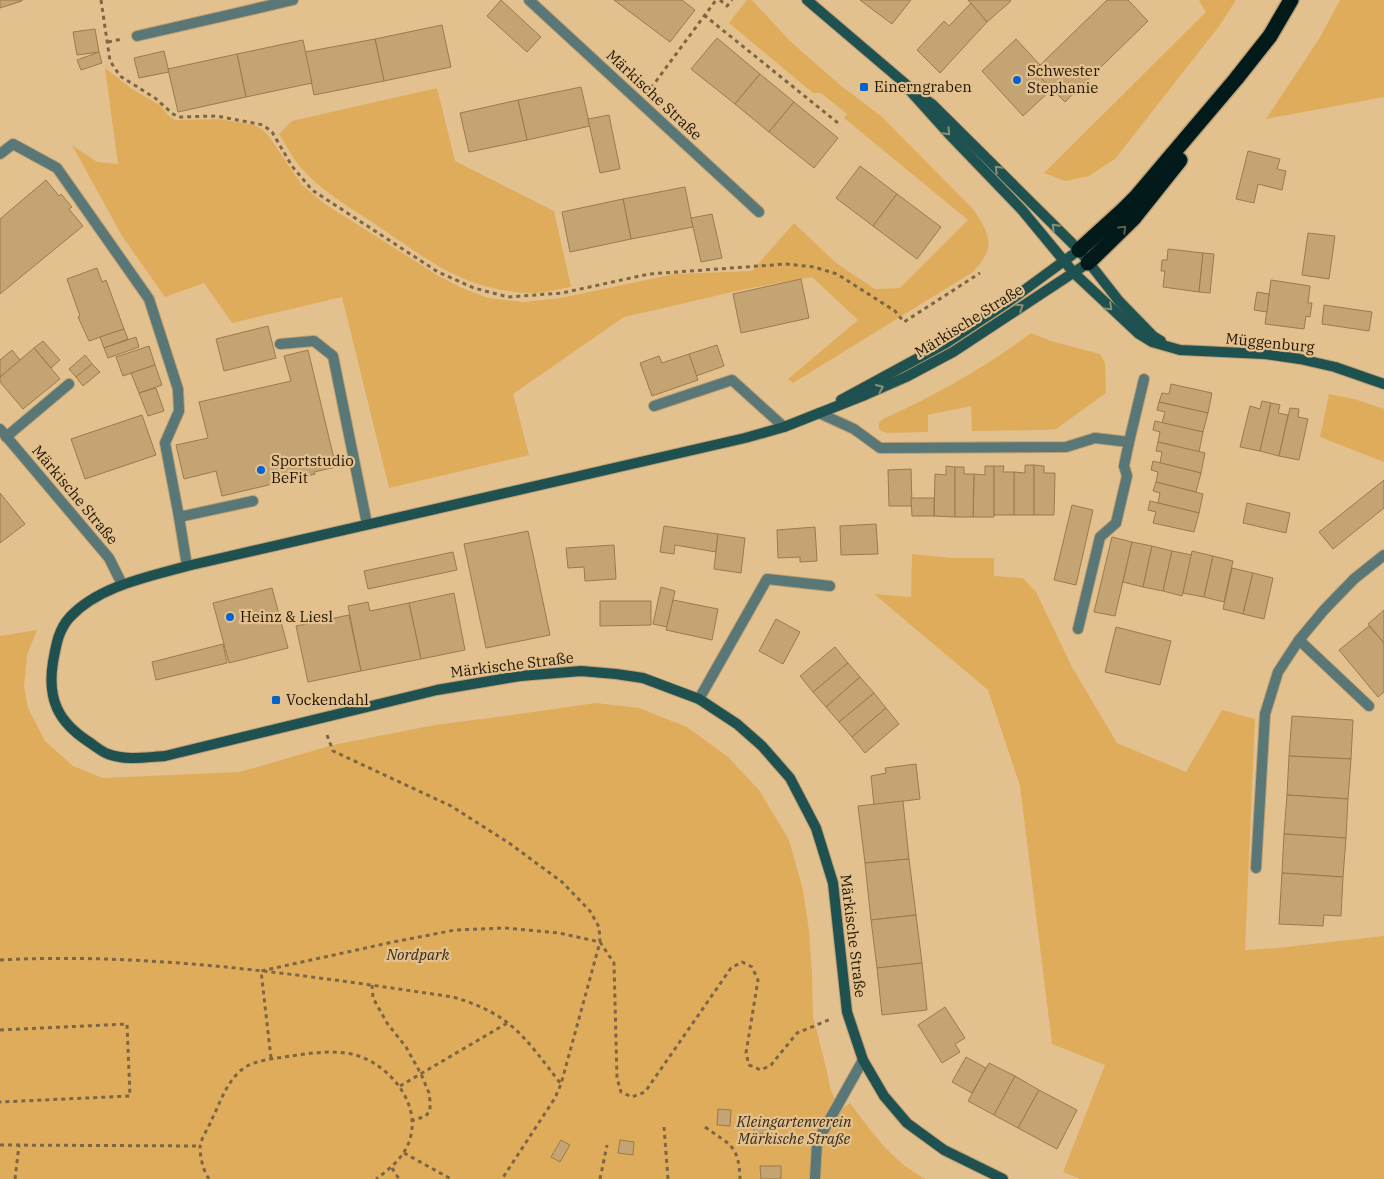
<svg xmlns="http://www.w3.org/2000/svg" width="1384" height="1179" font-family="'IBM Plex Serif',serif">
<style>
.green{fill:#dfac5b}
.building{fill:#c5a473;stroke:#9b7b4b}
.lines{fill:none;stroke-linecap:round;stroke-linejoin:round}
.service-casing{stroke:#bc9f73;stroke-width:12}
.minor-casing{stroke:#bc9f73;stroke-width:12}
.secondary-casing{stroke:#bc9f73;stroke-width:12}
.motorway-casing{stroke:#bc9f73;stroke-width:18}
.path{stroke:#7d6645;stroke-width:3;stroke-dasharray:4 4;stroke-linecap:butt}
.service{stroke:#597777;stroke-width:10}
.minor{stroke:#597777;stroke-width:10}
.secondary{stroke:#205151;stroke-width:10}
.motorway{stroke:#031a1b;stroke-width:15}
.oneway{stroke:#8b8f73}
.oneway2{stroke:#5d5d49}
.poi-dot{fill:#0163cb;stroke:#e3c18f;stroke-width:2}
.labels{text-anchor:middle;stroke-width:4.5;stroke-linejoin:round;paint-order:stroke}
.poi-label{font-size:15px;fill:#211502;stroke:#e3c18f;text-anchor:start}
.street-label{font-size:15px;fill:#211502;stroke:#e3c18f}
.park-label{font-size:15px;font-style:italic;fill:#362a17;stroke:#e3c18f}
</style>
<rect width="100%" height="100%" fill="#e3c18f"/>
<g class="green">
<path d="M747,0H752L790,41L840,85L881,116L973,209C982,222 995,240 985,256C982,262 977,267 973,272L793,383L788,379L858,320L812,277L746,289L624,317L513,394L529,455L389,488L342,297L232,323L204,283L165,297L122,236L72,145L97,162L118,164L105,68L132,89L161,106L168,115L175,120L220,119L254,125L262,129L268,135L302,185L325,204L437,275L462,288L488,298L523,302L561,298L674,274L752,271L794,223L836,263L875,289L900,288L968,220L844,118L847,114L821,93H813L729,23Z"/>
<path d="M1200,0H1236L1220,25L1115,159L1089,176L1065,181L1044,173L1206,12L1199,1Z"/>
<path d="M1340,0H1384V97L1266,119L1319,39Z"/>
<path d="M437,88L455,161L554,211L571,287C558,289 545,293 533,293C463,291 429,260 375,224C349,207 323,192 302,169C293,159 286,145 279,134L292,121Z"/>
<path d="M1031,333L1051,341L1100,354L1105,363L1106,393L1056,429L1043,430L972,431L971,406L928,415V432L887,433L879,430V423L883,419C936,395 984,368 1031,333Z"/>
<path d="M1329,394L1354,399L1384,409V462L1320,437Z"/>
<path d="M912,554L952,558H994V576L1023,578L1036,592L1072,667L1117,743L1186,772L1222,710L1255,719L1245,950L1277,948L1384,936V1179H1080L1063,1172L1105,1065L1052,1044L1020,786L988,690L874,594L911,597Z"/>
<path d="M37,630L27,655L24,687L28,708L45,741L73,766L103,778L240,772L333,745L435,725L519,714L596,703L639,708L687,727L728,757L759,790L789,840L803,890L809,931L812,973L813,1017L824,1059L830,1087L839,1111L850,1103C872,1132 893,1163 926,1179H0V636Z"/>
</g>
<g class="building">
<path d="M0,0H22V1L0,8Z"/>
<path d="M501,0L541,37L527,52L487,16Z"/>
<path d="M614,0H682L695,10L670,42Z"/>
<path d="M860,0H911L892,24Z"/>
<path d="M968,0H1010L1011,1L987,22Z"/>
<path d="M1107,0H1128L1148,21L1065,102L1034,71Z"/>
<path d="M971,3L987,22L940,73L917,50L944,21L949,26Z"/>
<path d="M442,25L451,67L384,81L375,39Z"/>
<path d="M95,29L99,52L77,55L73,32Z"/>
<path d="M717,38L760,74L735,104L691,69Z"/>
<path d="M375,39L384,81L314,95L305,52Z"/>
<path d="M1016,39L1040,65L1034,71L1052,89L1023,116L982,71Z"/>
<path d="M303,40L312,83L246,97L237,54Z"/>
<path d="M164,51L169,72L139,78L134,58Z"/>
<path d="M99,52L102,63L81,70L77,60Z"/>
<path d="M237,54L246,97L178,112L168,69Z"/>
<path d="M760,74L794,102L769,132L735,104Z"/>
<path d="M581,87L590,126L527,140L518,100Z"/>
<path d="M518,100L527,140L469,152L460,113Z"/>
<path d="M794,102L838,138L814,168L769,132Z"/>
<path d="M609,115L620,169L600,173L588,119Z"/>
<path d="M1248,151L1280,159L1277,169L1286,171L1282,190L1258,184L1254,203L1236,199Z"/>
<path d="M860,166L897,194L873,226L836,198Z"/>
<path d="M46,180L59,196L61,194L72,207L69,209L83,226L0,294V219Z"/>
<path d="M685,187L693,227L631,239L623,199Z"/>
<path d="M897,194L941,227L917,259L873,226Z"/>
<path d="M623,199L631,239L570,252L562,212Z"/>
<path d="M712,214L722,258L701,262L691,218Z"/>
<path d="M1308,233L1335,236L1329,279L1302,275Z"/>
<path d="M1168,249L1203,253L1199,292L1163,287L1165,271H1161L1162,260H1167Z"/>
<path d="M1203,253L1214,254L1210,293L1199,292Z"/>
<path d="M97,268L102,282L106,280L124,329L89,341L78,317L80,316L67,279Z"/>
<path d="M801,279L809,318L741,333L733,294Z"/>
<path d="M1271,280L1310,286L1308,303H1312L1310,317L1306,316L1304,329L1265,324Z"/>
<path d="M1257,292L1269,294L1267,312L1254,310Z"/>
<path d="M1324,305L1372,312L1369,331L1322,324Z"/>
<path d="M268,326L276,358L224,371L216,339Z"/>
<path d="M124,329L128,339L104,348L100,337Z"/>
<path d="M136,337L139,347L108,358L104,348Z"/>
<path d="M43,341L60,360L51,368L34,348Z"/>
<path d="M717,345L724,366L696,376L689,354Z"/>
<path d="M149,346L155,365L123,376L116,357Z"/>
<path d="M34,348L60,379L23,409L0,382V377Z"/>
<path d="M12,350L20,360L0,377V360Z"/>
<path d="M308,350L336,467L314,472L315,474L222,496L216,471L184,479L176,445L208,438L199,402L291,381L284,356Z"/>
<path d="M689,354L698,380L652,396L640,363L659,356L662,363Z"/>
<path d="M85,355L92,364L76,377L69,369Z"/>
<path d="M92,364L100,372L83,386L76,377Z"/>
<path d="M155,365L162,385L139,393L131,373Z"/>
<path d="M1171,384L1212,393L1208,413L1159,402L1162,393L1169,394Z"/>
<path d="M156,388L164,411L148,416L139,393Z"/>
<path d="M1262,401L1271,403L1260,451L1240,447L1250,406L1260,409Z"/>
<path d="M1159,402L1208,413L1203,432L1162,423L1165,412L1157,410Z"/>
<path d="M1271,403L1280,405L1278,413L1288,415L1279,456L1260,451Z"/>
<path d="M1290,408L1299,409L1298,417L1308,419L1299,460L1279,456Z"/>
<path d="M142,415L156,455L85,479L71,439Z"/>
<path d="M1155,421L1203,432L1199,452L1158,442L1160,432L1153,430Z"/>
<path d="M1158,442L1205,453L1201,473L1160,463L1162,452L1156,451Z"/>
<path d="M1153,461L1201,473L1196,492L1156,482L1158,472L1151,470Z"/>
<path d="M1025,465H1034V515H1014V472L1025,473Z"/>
<path d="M1034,465L1044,466V473H1055L1054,515H1034Z"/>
<path d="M946,466L955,467V517L934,516L935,474L946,475Z"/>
<path d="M985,466H994V517H973L974,474L985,475Z"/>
<path d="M994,466H1004L1003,472H1014V515H994Z"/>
<path d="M955,467H964V474H974L973,517H955Z"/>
<path d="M911,469L912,506H889L888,470Z"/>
<path d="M1384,480V508L1333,549L1319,532Z"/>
<path d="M1156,482L1203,494L1199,513L1158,503L1160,493L1153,491Z"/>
<path d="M0,493L25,524L0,543Z"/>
<path d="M911,498H934V516H912Z"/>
<path d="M1150,501L1199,513L1194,532L1153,523L1156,512L1148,510Z"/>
<path d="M1247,503L1290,513L1286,533L1243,523Z"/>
<path d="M1072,505L1093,510L1076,585L1054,580Z"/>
<path d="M876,524L878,554L841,555L840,526Z"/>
<path d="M664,526L718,534L716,552L675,545L674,554L660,552Z"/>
<path d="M815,527L817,561L800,562V557L778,558L777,530Z"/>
<path d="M528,531L550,635L486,648L464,544Z"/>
<path d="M718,534L745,538L741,573L714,569Z"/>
<path d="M1112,537L1132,542L1115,616L1094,612Z"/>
<path d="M1132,542L1152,546L1143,587L1123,582Z"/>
<path d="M614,545L616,579L585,581L584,567L568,568L566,548Z"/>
<path d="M1152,546L1172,551L1163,591L1143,587Z"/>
<path d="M1172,551L1192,555L1182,596L1163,591Z"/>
<path d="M1192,551L1213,556L1204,597L1183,593Z"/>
<path d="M453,552L457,570L368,589L364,571Z"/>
<path d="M1213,556L1233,561L1224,602L1204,597Z"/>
<path d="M1232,568L1253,573L1243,614L1223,609Z"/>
<path d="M1253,573L1273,578L1264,619L1243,614Z"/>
<path d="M661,587L675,591L667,627L653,624Z"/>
<path d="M272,588L288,648L229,663L213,603Z"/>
<path d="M454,593L465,650L421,659L409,603Z"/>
<path d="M673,600L718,609L712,640L666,630Z"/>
<path d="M600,601H651V625L600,626Z"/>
<path d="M368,602L370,611L409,603L421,659L361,671L348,606Z"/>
<path d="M1384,610V643L1368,624Z"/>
<path d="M349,615L361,671L308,682L296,626Z"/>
<path d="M776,619L800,632L783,664L759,651Z"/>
<path d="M1369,626L1384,643V692L1378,697L1339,650Z"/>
<path d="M1116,627L1171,641L1160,685L1105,672Z"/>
<path d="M223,644L227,663L156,680L152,662Z"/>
<path d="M835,647L848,663L813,692L800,676Z"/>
<path d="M848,663L860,677L826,707L813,692Z"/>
<path d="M860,677L874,693L839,722L826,707Z"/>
<path d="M874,693L886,708L852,737L839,722Z"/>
<path d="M886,708L899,724L865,753L852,737Z"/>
<path d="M1292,716L1353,720L1351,759L1289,756Z"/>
<path d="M1289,756L1351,759L1348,799L1287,795Z"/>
<path d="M916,764L920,799L874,805L871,776L886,773L885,768Z"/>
<path d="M1287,795L1348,799L1346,838L1284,834Z"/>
<path d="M903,801L909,859L865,863L858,806Z"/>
<path d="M1284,834L1346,838L1343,877L1282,873Z"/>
<path d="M909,859L916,915L871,920L865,863Z"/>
<path d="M1282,873L1343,877L1341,916L1324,915L1323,926L1279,924Z"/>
<path d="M916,915L922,963L877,968L871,920Z"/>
<path d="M922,963L927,1010L882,1015L877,968Z"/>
<path d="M945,1007L965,1038L955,1044L960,1052L942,1063L918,1025Z"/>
<path d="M966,1057L986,1068L972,1093L952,1082Z"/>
<path d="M989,1063L1015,1076L994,1115L968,1101Z"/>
<path d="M1015,1076L1039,1090L1018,1128L994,1115Z"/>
<path d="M1039,1090L1077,1110L1057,1149L1018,1128Z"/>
<path d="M718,1109L731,1110L730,1126L717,1125Z"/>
<path d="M754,1119H771V1134L754,1133Z"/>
<path d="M561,1140L570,1145L560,1162L551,1157Z"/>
<path d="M620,1140L634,1142L633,1155L618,1153Z"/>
<path d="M760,1166H781V1179H761Z"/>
</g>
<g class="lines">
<g class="service-casing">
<g id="service">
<path d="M0,154L13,144L57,168L149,299L178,389L179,411L165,443L179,517L187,566"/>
<path d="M280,344L314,341L333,356L367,524"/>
<path d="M654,406L732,380L784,427"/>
<path d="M6,437L69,384"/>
<path d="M1095,438L1129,442"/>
<path d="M179,517L253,501"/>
<path d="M1078,629L1100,537L1116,523L1127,476L1124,466L1129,442L1144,379"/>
<path d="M699,699L767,579L830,586"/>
<path d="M1256,868L1265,714"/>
<path d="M815,1179L817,1142L863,1060"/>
</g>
</g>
<g class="minor-casing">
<g id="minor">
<path d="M529,0L759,212"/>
<path d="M137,36L293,0"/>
<path d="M819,413L854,429L880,448L1066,447L1095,438"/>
<path d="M0,429L109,558L122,584"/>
<path d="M1299,640L1369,706"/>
<path d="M1265,714L1278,672L1299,640L1324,610L1354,579L1384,555"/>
</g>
</g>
<g class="secondary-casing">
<g id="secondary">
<path d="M807,0L908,86"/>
<path d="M903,83L948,133L1022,210L1074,273L1139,334L1152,342L1180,350L1265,354L1300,359L1335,367L1384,384"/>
<path d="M919,95L932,104L1079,250L1119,301L1153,336L1161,341"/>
<path d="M841,400L946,343L1008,302L1079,250"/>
<path d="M1003,1179L944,1150L907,1123L884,1096L863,1060L847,1012L833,883L816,828L790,778L762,746L737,724L699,699L643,678L616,674L581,671L520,676L437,690L165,756C147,757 126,761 108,754C102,752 95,746 89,742C58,722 47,699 53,662C56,646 58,630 70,617C99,586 148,577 187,566L745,438L784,427L865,395L906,377L953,352L1088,263"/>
</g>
</g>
<g class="motorway-casing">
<g id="motorway">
<path d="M1079,250L1123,210L1136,197L1236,79L1270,36L1291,0"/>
<path d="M1088,263L1133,219L1180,160"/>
</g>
</g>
<g class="path">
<path d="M101,0L110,61L120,76L155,98L173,114L179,117L217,116L263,125L272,132L292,166L312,190L438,272L474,288L508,297L562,293L649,274L786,264L814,267L837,274L895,311L904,322L980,273"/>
<path d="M720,0L727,6L732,0"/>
<path d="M704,15L838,123"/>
<path d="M108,42L122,39"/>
<path d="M651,88L716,0"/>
<path d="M327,735L333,751L451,806L509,843L562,882L590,911L599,927L600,942L561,1084L555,1098L502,1179"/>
<path d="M0,960C152,952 304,975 453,997C512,1014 525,1038 561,1084"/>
<path d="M372,985L373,998L387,1023L406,1047L421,1074L429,1093L430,1101V1110L426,1116L411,1121"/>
<path d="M0,1030L127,1024L130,1096L0,1102"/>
<path d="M271,1058L261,971L393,942L455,930L505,928L559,933L600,942L614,963L617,1078L621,1092L632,1097L645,1092L731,968L742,962L752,967L758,980L746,1053L749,1065L761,1070L771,1065L797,1033L831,1019"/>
<path d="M400,1086L509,1022"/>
<path d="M664,1127L668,1179"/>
<path d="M705,1127C730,1145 739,1145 740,1179"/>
<path d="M0,1145L200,1146"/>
<path d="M404,1153L451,1179"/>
<path d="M392,1168L399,1179"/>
<path d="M15,1179L19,1145"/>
<path d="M209,1179C203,1171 200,1156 200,1147C201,1138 209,1127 212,1119C221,1101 227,1080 244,1068C255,1060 278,1058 291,1056C311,1053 332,1050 352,1054C386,1062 419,1099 411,1135C407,1155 391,1168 376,1179"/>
<path d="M600,1179L607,1145"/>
</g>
<use href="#service" class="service"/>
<use href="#minor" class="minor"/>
<use href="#secondary" class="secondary"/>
<use href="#motorway" class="motorway"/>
</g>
<defs><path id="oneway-chevron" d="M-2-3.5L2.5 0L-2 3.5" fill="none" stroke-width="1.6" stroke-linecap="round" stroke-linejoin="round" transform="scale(1.25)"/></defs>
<g class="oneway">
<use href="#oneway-chevron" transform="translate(947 132) rotate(47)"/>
<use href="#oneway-chevron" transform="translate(998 169) rotate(-135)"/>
<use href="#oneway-chevron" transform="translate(1055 227) rotate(-135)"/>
<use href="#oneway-chevron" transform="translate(1020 307) rotate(-33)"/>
<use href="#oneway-chevron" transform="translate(1109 307) rotate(44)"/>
<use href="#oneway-chevron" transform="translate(880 388) rotate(-24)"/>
</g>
<use class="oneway2" href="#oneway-chevron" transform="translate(1123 229) rotate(-44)"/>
<g class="poi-dot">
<circle cx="1017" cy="80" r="5"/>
<rect x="859" y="82" width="10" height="10" rx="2.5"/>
<circle cx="261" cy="470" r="5"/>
<circle cx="230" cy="617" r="5"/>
<rect x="271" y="695" width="10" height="10" rx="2.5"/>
</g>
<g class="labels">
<g class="poi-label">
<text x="1027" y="76">Schwester<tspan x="1027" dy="17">Stephanie</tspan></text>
<text x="874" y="92">Einerngraben</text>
<text x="271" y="466">Sportstudio<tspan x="271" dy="17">BeFit</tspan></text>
<text x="240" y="622">Heinz &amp; Liesl</text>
<text x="286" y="705">Vockendahl</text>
</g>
<g class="street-label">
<text transform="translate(654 95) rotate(43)" y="5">Märkische Straße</text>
<text transform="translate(969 321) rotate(-32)" y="5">Märkische Straße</text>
<text transform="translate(1270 343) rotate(6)" y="5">Müggenburg</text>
<text transform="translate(75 495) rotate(50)" y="5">Märkische Straße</text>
<text transform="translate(512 665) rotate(-7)" y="5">Märkische Straße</text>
<text transform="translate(853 936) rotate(83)" y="5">Märkische Straße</text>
</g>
<g class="park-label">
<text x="418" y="960">Nordpark</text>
<text x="794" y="1127">Kleingartenverein<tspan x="794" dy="17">Märkische Straße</tspan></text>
</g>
</g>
</svg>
